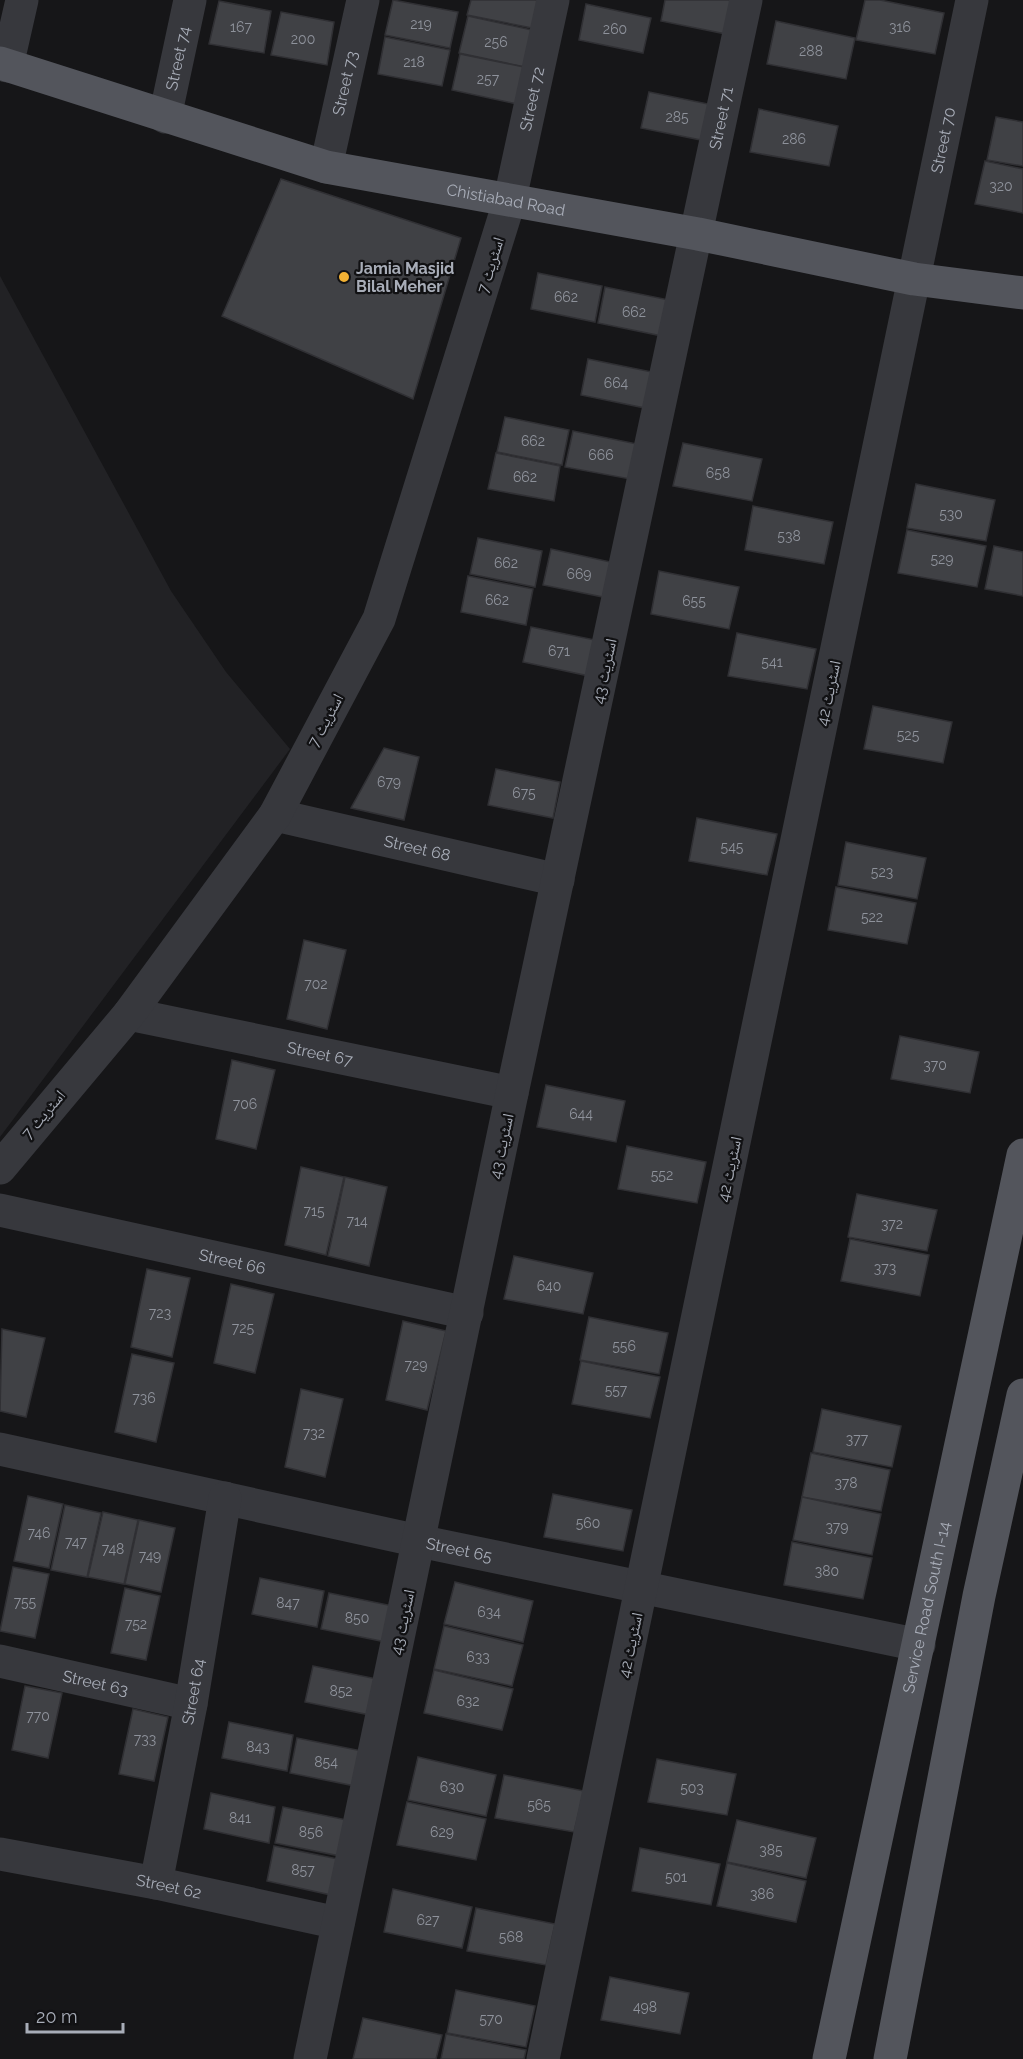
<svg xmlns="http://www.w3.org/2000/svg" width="1023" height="2059" font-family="Raleway,'Noto Naskh Arabic',sans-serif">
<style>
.built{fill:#222225}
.building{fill:#404145;stroke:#303034;stroke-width:1.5}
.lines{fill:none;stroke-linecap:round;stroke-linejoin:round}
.minor{stroke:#37383d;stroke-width:33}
.major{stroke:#53555c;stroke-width:33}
.poi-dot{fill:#f2b134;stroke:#111113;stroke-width:2}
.labels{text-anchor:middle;stroke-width:4.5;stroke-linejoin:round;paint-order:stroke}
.number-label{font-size:14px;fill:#8e929b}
.street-label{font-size:16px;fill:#a8adb8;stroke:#111113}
.poi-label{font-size:16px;font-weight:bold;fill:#a8adb8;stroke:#111113;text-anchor:start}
</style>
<rect width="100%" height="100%" fill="#161618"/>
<path class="built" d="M0,276L171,591L226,672L290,749L0,1137Z"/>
<g class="building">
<path d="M393,0L458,12L450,48L385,35Z"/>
<path d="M471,0H538L532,28L467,15Z"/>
<path d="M665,0H732L726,34L661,21Z"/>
<path d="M865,0H880L944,13L935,54L856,40Z"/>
<path d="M219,1L271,11L264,53L209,44Z"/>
<path d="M586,4L651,18L643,53L579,40Z"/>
<path d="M281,12L334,22L327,65L271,55Z"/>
<path d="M468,16L532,30L525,67L459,53Z"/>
<path d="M776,21L855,38L846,79L767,64Z"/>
<path d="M385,37L450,50L442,86L378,74Z"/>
<path d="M460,54L524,67L517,104L452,90Z"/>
<path d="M649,92L713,105L706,141L641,128Z"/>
<path d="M759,109L838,126L829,166L750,152Z"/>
<path d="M996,117L1023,122V166L987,160Z"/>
<path d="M985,161L1023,169V213L975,204Z"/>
<path d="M281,179L461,238L413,399L222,316Z"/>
<path d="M538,273L602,286L595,322L531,309Z"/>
<path d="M605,287L669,300L662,336L598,323Z"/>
<path d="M588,359L652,372L645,408L581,395Z"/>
<path d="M505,417L569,430L562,465L497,452Z"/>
<path d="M573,431L637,444L630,479L565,467Z"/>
<path d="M683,443L762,459L752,501L673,486Z"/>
<path d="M496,453L560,466L554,501L488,489Z"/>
<path d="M916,484L995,500L986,541L907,528Z"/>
<path d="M753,506L833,522L824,564L745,550Z"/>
<path d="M907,530L986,546L977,587L898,573Z"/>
<path d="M478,538L542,551L535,587L470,574Z"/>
<path d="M994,546L1023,552V596L985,589Z"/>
<path d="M551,549L615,563L608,598L543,585Z"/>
<path d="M659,571L739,587L729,629L651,614Z"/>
<path d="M468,576L533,589L526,625L461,612Z"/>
<path d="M531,627L595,640L589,676L523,662Z"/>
<path d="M737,633L816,649L807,689L728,676Z"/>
<path d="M873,706L952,722L943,763L864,749Z"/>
<path d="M384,748L419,757L404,820L351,808Z"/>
<path d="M496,769L560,782L553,818L488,805Z"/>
<path d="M697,818L777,834L767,875L689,861Z"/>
<path d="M846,842L926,858L917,899L838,885Z"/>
<path d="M836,887L916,903L907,944L828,930Z"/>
<path d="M304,940L346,950L327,1029L287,1019Z"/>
<path d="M900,1036L979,1052L970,1093L891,1079Z"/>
<path d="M232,1060L275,1070L256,1149L216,1139Z"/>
<path d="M546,1085L625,1101L616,1142L537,1127Z"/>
<path d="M627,1146L706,1162L697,1203L618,1189Z"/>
<path d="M301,1167L344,1177L326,1255L285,1245Z"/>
<path d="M345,1177L387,1187L369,1266L328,1256Z"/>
<path d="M857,1194L937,1210L927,1251L848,1237Z"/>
<path d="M850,1239L929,1255L920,1296L841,1281Z"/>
<path d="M514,1256L593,1273L583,1314L504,1299Z"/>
<path d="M147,1269L190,1278L172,1357L131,1347Z"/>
<path d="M231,1284L274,1294L255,1373L214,1363Z"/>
<path d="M589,1317L668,1333L659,1374L580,1360Z"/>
<path d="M403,1321L446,1331L427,1410L386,1400Z"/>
<path d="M2,1329L45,1338L26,1417L0,1411Z"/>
<path d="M132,1354L174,1363L156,1442L115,1432Z"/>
<path d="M581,1361L660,1377L650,1418L572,1404Z"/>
<path d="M301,1389L343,1399L325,1477L285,1467Z"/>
<path d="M822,1409L901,1426L892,1467L813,1452Z"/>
<path d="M811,1453L890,1470L881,1511L802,1497Z"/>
<path d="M553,1494L632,1510L623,1551L544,1537Z"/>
<path d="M28,1496L63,1504L49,1568L14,1561Z"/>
<path d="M802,1497L881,1514L872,1555L793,1540Z"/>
<path d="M65,1505L101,1513L87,1577L51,1570Z"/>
<path d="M103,1512L138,1520L124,1584L88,1577Z"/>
<path d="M139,1520L175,1528L161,1592L125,1584Z"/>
<path d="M792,1542L872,1558L863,1599L784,1585Z"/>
<path d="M13,1567L49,1574L35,1638L0,1631Z"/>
<path d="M260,1578L324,1591L317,1627L252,1614Z"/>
<path d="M455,1582L533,1601L523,1642L444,1624Z"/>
<path d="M125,1588L160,1596L146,1660L111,1653Z"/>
<path d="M329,1593L393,1606L386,1642L321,1629Z"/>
<path d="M444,1626L523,1645L512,1686L434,1669Z"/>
<path d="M313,1666L377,1679L370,1715L305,1702Z"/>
<path d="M434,1670L513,1689L502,1730L424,1713Z"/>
<path d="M25,1686L62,1693L48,1758L12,1750Z"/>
<path d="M133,1709L168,1717L154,1781L119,1774Z"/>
<path d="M229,1722L293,1735L287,1771L222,1758Z"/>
<path d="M297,1738L362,1751L355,1786L290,1773Z"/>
<path d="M418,1757L496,1775L486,1816L408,1800Z"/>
<path d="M657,1759L736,1774L727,1815L648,1802Z"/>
<path d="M504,1775L584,1791L574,1832L495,1818Z"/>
<path d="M211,1793L275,1807L269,1843L204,1829Z"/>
<path d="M407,1802L486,1819L476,1860L397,1845Z"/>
<path d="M283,1807L347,1820L340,1856L275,1843Z"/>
<path d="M737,1820L816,1838L806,1878L727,1862Z"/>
<path d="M274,1846L338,1859L331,1895L267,1881Z"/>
<path d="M640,1848L720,1864L711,1905L632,1891Z"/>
<path d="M727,1863L806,1881L796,1922L717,1906Z"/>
<path d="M393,1889L472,1907L462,1948L384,1932Z"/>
<path d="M476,1908L555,1924L546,1965L467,1951Z"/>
<path d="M610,1977L689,1993L680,2034L601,2020Z"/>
<path d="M456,1990L535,2006L526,2047L447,2033Z"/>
<path d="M363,2018L442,2035L436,2059H353Z"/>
<path d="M446,2034L526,2050L524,2059H441Z"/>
</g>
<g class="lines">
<g class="minor">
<path d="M7,66L22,0"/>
<path id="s1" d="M165,117L190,0"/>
<path id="s2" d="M326,167L363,0"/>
<path id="s3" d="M275,815L558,880"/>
<path id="s4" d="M129,1014L512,1093"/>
<path id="s5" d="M0,1168L129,1014L275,815L379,619L510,199L553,0"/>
<path id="s6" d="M0,1210L467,1313"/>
<path id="s7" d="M0,1449L419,1541L919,1645"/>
<path id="s8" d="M0,1661L191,1704"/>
<path id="s9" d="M0,1854L156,1883L338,1923"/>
<path id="s10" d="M156,1883L191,1704L225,1498"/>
<path id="s11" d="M310,2059L512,1093L746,0"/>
<path id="s12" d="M543,2059L972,0"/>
</g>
<g class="major">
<path id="s13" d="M0,63L326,167L698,234L914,279L1023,293"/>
<path id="s14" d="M829,2059L1023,1155"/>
<path d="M890,2059L979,1596L1023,1395"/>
</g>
</g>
<circle class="poi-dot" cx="344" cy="277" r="6"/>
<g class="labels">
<g class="number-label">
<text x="421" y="29">219</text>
<text x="241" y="32">167</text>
<text x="900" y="32">316</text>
<text x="615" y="34">260</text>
<text x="303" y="44">200</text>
<text x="496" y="47">256</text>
<text x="811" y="56">288</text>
<text x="414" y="67">218</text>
<text x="488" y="84">257</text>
<text x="677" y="122">285</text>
<text x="794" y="144">286</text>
<text x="1001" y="191">320</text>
<text x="566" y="302">662</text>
<text x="634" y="317">662</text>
<text x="616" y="388">664</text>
<text x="533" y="446">662</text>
<text x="601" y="460">666</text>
<text x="718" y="478">658</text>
<text x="525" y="482">662</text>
<text x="951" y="519">530</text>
<text x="789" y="541">538</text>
<text x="942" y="564">529</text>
<text x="506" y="568">662</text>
<text x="579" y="579">669</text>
<text x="497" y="605">662</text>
<text x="694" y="606">655</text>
<text x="559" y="656">671</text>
<text x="772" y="667">541</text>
<text x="908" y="740">525</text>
<text x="389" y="787">679</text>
<text x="524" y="798">675</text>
<text x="732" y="852">545</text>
<text x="882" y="877">523</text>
<text x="872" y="922">522</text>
<text x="316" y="989">702</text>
<text x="935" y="1070">370</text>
<text x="245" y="1109">706</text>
<text x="581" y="1119">644</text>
<text x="662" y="1180">552</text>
<text x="314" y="1216">715</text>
<text x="357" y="1226">714</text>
<text x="892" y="1229">372</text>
<text x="885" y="1273">373</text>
<text x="549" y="1291">640</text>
<text x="160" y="1318">723</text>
<text x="243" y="1333">725</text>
<text x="624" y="1351">556</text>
<text x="416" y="1370">729</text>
<text x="616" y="1395">557</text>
<text x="144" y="1403">736</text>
<text x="314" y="1438">732</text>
<text x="857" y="1444">377</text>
<text x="846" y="1488">378</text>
<text x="588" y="1528">560</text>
<text x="837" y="1532">379</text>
<text x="39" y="1538">746</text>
<text x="76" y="1547">747</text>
<text x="113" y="1554">748</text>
<text x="150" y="1561">749</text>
<text x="827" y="1576">380</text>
<text x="25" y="1607">755</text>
<text x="288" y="1608">847</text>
<text x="489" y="1617">634</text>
<text x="357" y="1623">850</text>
<text x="136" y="1629">752</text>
<text x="478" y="1662">633</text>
<text x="341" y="1696">852</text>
<text x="468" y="1706">632</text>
<text x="38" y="1721">770</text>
<text x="145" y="1744">733</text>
<text x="258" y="1752">843</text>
<text x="326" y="1767">854</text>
<text x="452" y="1792">630</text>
<text x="692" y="1793">503</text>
<text x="539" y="1810">565</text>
<text x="240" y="1823">841</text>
<text x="311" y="1837">856</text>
<text x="442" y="1837">629</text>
<text x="771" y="1855">385</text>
<text x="303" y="1875">857</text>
<text x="676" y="1882">501</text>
<text x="762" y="1899">386</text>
<text x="428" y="1925">627</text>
<text x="511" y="1942">568</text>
<text x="645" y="2012">498</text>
<text x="491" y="2024">570</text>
</g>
<g class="street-label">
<text dy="6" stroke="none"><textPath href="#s1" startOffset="60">Street 74</textPath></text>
<text dy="6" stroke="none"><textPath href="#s2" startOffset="86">Street 73</textPath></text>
<text dy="6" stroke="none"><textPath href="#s5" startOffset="1212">Street 72</textPath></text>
<text dy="6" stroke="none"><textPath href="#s11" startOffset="1984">Street 71</textPath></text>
<text dy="6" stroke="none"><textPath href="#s12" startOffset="1960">Street 70</textPath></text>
<text dy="6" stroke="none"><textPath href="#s13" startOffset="525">Chistiabad Road</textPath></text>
<text transform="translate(490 265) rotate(-73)" y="6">اسٹریٹ 7</text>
<text transform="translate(604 671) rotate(-78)" y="6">اسٹریٹ 43</text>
<text transform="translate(828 693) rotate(-78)" y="6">اسٹریٹ 42</text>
<text transform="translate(325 720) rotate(-62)" y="6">اسٹریٹ 7</text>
<text dy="6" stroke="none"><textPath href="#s3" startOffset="146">Street 68</textPath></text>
<text dy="6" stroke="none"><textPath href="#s4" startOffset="195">Street 67</textPath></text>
<text transform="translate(43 1114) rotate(-50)" y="6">اسٹریٹ 7</text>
<text transform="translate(501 1146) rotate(-78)" y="6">اسٹریٹ 43</text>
<text transform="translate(729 1169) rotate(-78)" y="6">اسٹریٹ 42</text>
<text dy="6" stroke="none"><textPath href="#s6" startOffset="238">Street 66</textPath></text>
<text dy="6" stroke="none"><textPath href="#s7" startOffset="470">Street 65</textPath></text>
<text dy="6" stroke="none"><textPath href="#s14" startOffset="462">Service Road South I-14</textPath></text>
<text transform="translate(402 1622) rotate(-78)" y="6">اسٹریٹ 43</text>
<text transform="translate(630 1645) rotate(-78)" y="6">اسٹریٹ 42</text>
<text dy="6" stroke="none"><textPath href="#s8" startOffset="98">Street 63</textPath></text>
<text dy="6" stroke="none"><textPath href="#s10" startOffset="195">Street 64</textPath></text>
<text dy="6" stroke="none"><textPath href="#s9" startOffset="172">Street 62</textPath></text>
</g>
<g class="poi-label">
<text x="356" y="274">Jamia Masjid<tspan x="356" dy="18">Bilal Meher</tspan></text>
</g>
</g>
<path d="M27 2023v9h96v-9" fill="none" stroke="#a8adb8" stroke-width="3"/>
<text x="36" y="2023" font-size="18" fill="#a8adb8" stroke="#111113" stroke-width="4.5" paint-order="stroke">20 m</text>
</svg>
